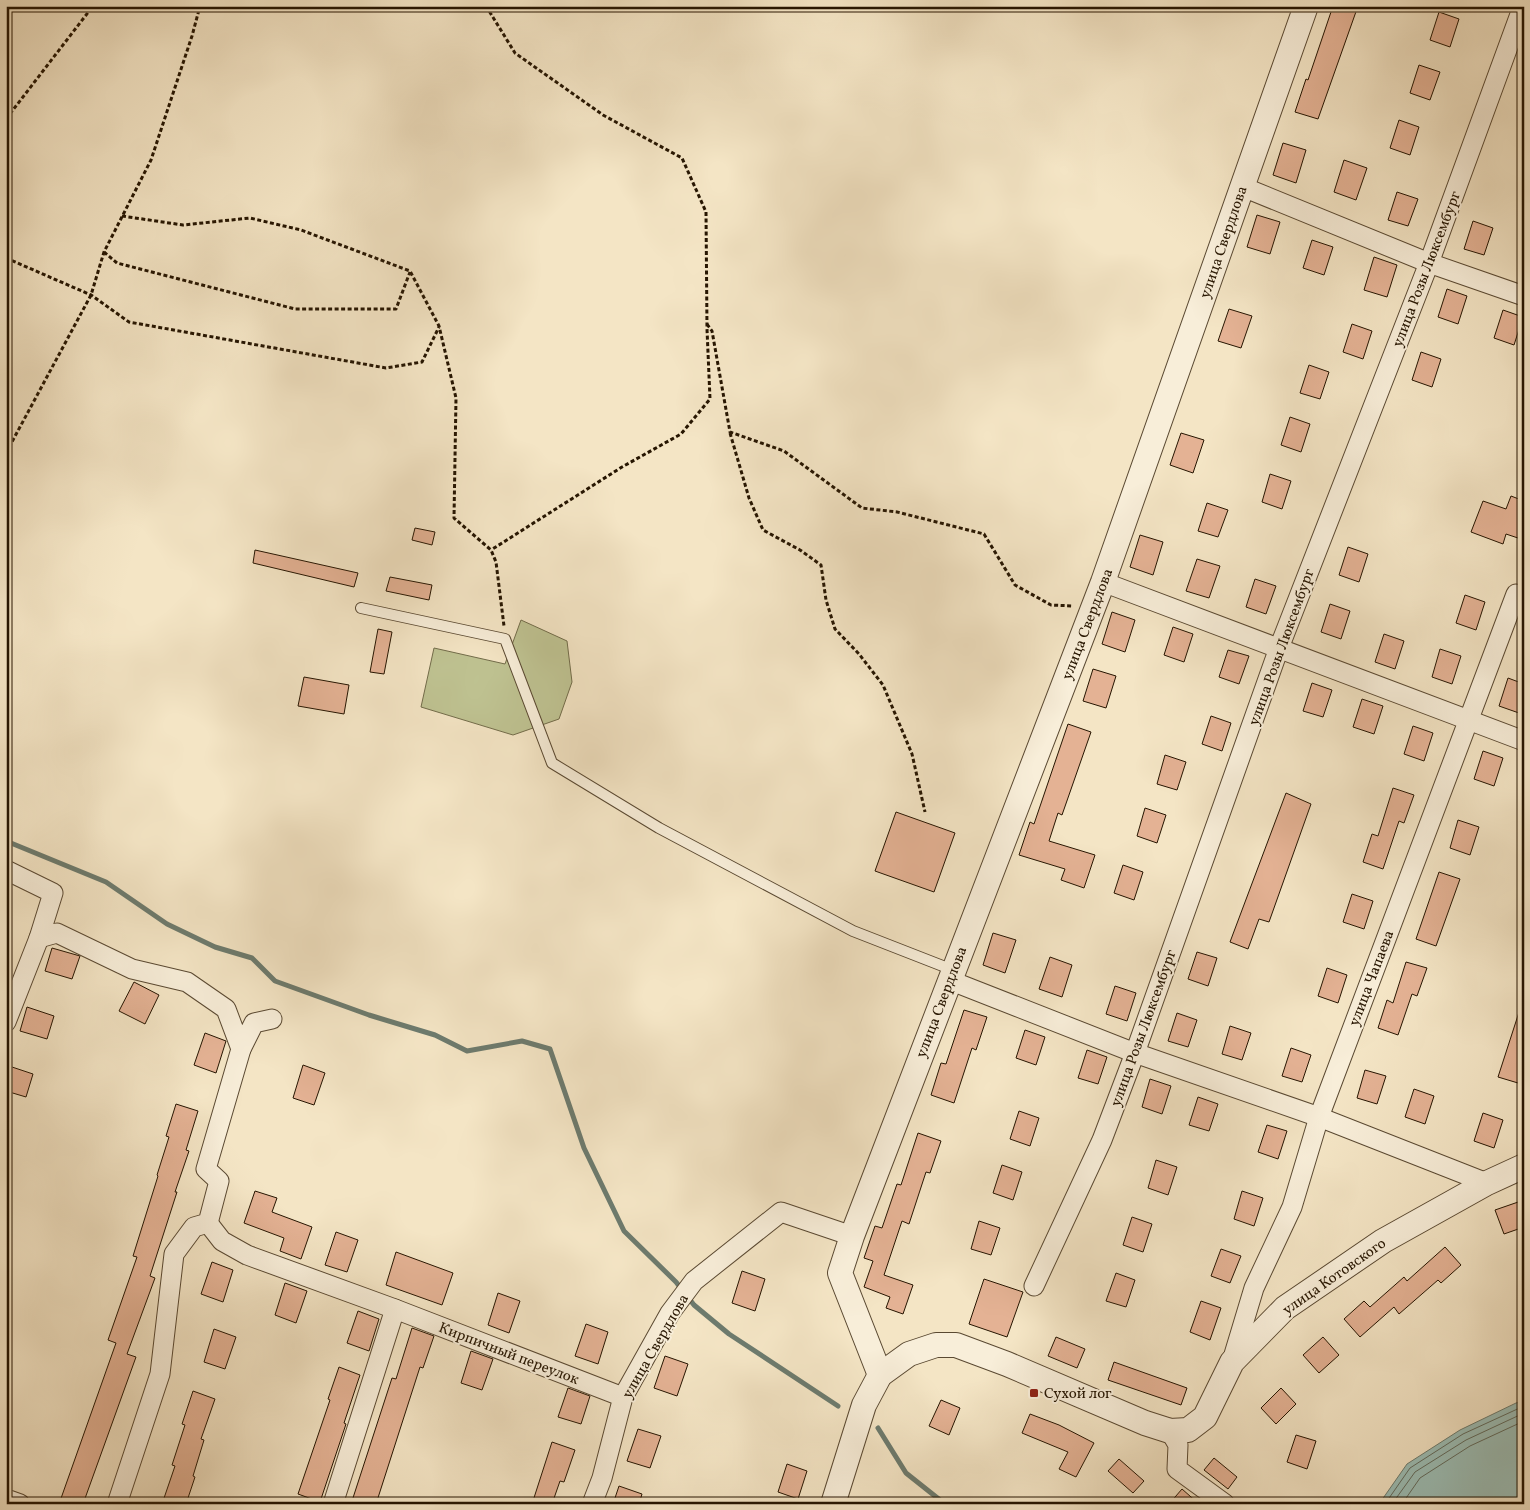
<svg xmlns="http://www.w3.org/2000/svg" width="1530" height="1510" font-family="Vollkorn,serif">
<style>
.green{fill:#bfc392;stroke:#726c4a}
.water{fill:#9cbfb7;stroke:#6d7b6e}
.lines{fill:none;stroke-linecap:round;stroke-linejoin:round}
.shore{stroke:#616a5c;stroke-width:1}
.stream{stroke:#6d7b6e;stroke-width:5}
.building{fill:#e4b294;stroke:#261501}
.service-casing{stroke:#5a4932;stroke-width:12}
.minor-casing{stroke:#5a4932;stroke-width:21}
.tertiary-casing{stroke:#5a4932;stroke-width:26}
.path{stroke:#261501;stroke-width:3;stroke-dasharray:4 2.5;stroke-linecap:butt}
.service{stroke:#f8eed9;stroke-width:10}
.minor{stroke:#f8eed9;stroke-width:19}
.tertiary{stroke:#f8eed9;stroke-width:24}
.poi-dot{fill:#8f2418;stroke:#f8eed9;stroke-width:2}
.labels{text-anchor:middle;stroke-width:4;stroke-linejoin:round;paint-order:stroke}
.street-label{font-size:15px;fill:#261501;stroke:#f8eed9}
.poi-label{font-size:15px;fill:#261501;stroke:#f8eed9;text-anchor:start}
</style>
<rect width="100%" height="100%" fill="#f4e5c5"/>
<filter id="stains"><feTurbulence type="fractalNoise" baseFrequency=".004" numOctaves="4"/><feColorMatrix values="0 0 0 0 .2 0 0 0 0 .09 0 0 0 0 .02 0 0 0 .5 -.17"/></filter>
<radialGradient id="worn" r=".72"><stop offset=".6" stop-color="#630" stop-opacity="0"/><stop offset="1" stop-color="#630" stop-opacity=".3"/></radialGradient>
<path class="green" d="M521,620L567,641L572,682L559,719L513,735L421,707L434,648L505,664Z"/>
<path class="water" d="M1524,1401V1504H1379L1407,1464L1460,1430L1516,1403Z"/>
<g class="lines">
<g class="shore">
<path d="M1385,1504L1410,1468L1463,1434L1524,1406"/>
<path d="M1392,1504L1415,1472L1466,1440L1524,1413"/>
<path d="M1402,1504L1420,1478L1470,1446L1524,1421"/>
</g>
<g class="stream">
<path d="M6,841L106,882L167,924L215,947L252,958L275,981L369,1015L435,1035L467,1051L522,1041L550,1049L584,1148L624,1231L676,1282L694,1305L729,1334L838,1406"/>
<path d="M878,1428L906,1473L945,1504"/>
</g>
</g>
<g class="building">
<path d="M1333,6H1358L1318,119L1295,112L1306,79L1308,80Z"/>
<path d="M1439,12L1459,19L1450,47L1430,40Z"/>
<path d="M1419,65L1440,72L1430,100L1410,93Z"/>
<path d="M1399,120L1419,127L1410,155L1390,148Z"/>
<path d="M1283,143L1306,150L1296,183L1273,175Z"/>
<path d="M1344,160L1367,168L1356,200L1334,192Z"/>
<path d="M1397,192L1418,199L1408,226L1388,220Z"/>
<path d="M1257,215L1280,222L1270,254L1247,247Z"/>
<path d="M1473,221L1493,228L1484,255L1464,249Z"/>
<path d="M1312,240L1333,247L1324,275L1303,268Z"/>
<path d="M1374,257L1397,265L1387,297L1364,290Z"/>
<path d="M1447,289L1467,296L1458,324L1438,317Z"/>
<path d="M1229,309L1252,316L1241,348L1218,341Z"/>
<path d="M1503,310L1523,317L1514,345L1494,338Z"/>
<path d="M1352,324L1372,331L1363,359L1343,352Z"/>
<path d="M1421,352L1441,359L1432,387L1412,380Z"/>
<path d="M1309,365L1329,372L1320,399L1300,393Z"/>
<path d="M1290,417L1310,424L1301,452L1281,445Z"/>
<path d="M1181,433L1204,440L1193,473L1170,465Z"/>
<path d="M1270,474L1291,481L1282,509L1262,502Z"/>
<path d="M1511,496L1524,501V540L1506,534L1503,544L1471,532L1483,501L1506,509Z"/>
<path d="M1207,503L1228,510L1218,537L1198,531Z"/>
<path d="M415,528L435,532L432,545L412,540Z"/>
<path d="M1140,535L1163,542L1153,575L1130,567Z"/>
<path d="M1348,547L1368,554L1359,582L1339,575Z"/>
<path d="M255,550L358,573L354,587L253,563Z"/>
<path d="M1197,559L1220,566L1209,598L1186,591Z"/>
<path d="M390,577L432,585L429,600L386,591Z"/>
<path d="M1255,579L1276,586L1266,614L1246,607Z"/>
<path d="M1465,595L1485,602L1476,630L1456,623Z"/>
<path d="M1330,604L1350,611L1341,639L1321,632Z"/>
<path d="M1112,612L1135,620L1125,652L1102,644Z"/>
<path d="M1173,627L1193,634L1184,662L1164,655Z"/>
<path d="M378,629L392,632L384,674L370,672Z"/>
<path d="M1384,634L1404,641L1395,669L1375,662Z"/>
<path d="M1440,649L1461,656L1452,684L1432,677Z"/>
<path d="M1228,650L1249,656L1239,684L1219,677Z"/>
<path d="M1093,669L1116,676L1106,708L1083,701Z"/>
<path d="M304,677L349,685L344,714L298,706Z"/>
<path d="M1508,678L1524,684V700L1519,713L1499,706Z"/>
<path d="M1312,683L1332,690L1323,717L1303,711Z"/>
<path d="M1362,699L1383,706L1374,734L1353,727Z"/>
<path d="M1211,716L1231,723L1222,751L1202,744Z"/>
<path d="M1068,724L1091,732L1062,815L1058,813L1049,841L1095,855L1084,888L1061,880L1065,869L1019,855L1030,822L1034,824Z"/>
<path d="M1413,726L1433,733L1424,761L1404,754Z"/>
<path d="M1483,751L1503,758L1494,786L1474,779Z"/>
<path d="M1165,755L1186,762L1177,790L1157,784Z"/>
<path d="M1393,788L1414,795L1404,823L1399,821L1383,869L1363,862L1372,834L1378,836Z"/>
<path d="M1286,793L1311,804L1269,922L1259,919L1248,949L1230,942Z"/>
<path d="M1145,808L1166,815L1157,843L1137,836Z"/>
<path d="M896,812L955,833L934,892L875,871Z"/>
<path d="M1458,820L1479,827L1470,855L1450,848Z"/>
<path d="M1123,865L1143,872L1134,900L1114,893Z"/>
<path d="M1439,872L1460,879L1436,946L1416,939Z"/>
<path d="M1352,894L1373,901L1364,929L1343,922Z"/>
<path d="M993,933L1016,940L1005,973L983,965Z"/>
<path d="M52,948L80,956L72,979L45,971Z"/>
<path d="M1197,952L1217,958L1208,986L1188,979Z"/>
<path d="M1050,957L1072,965L1062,997L1039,989Z"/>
<path d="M1406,962L1427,968L1417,996L1412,994L1398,1035L1378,1028L1387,1000L1393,1003Z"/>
<path d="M1327,968L1347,975L1338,1003L1318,996Z"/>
<path d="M134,982L159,995L145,1024L119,1011Z"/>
<path d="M1115,986L1136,993L1127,1021L1106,1014Z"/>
<path d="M1521,1006L1524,1007V1067L1518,1083L1498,1077Z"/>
<path d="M27,1007L54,1016L47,1039L20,1031Z"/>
<path d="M964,1010L987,1017L976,1050L972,1048L954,1103L931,1095L941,1063L946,1064Z"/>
<path d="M1177,1013L1197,1020L1188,1047L1168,1041Z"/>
<path d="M1230,1026L1251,1033L1242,1060L1222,1054Z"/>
<path d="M1025,1030L1045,1037L1036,1065L1016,1058Z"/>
<path d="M205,1033L226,1041L216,1073L194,1065Z"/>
<path d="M1291,1048L1311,1055L1302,1082L1282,1076Z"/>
<path d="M1087,1050L1107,1057L1098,1084L1078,1078Z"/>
<path d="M6,1065L33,1074L26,1097L6,1091Z"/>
<path d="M303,1065L325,1073L314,1105L293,1098Z"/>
<path d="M1365,1070L1386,1076L1377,1104L1357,1098Z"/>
<path d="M1150,1079L1171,1086L1162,1114L1142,1107Z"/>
<path d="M1414,1089L1434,1096L1425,1124L1405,1117Z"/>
<path d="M1198,1097L1218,1104L1209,1131L1189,1125Z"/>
<path d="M176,1104L198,1111L186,1150L189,1151L175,1192H177L150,1276L155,1278L127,1354L136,1357L83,1504H59L116,1343L108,1340L137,1257L133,1256L158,1176L157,1175L169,1137L166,1136Z"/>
<path d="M1019,1111L1039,1118L1030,1146L1010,1139Z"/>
<path d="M1483,1113L1503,1120L1494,1148L1474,1141Z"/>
<path d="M1267,1125L1287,1131L1278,1159L1258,1152Z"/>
<path d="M918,1133L941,1141L930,1173L926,1172L909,1224L902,1221L884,1275L913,1285L903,1314L886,1308L890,1297L864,1287L873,1261L864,1258L875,1226L882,1228L897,1184L901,1185Z"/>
<path d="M1156,1160L1177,1167L1168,1195L1148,1188Z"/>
<path d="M1002,1165L1022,1172L1013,1200L993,1193Z"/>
<path d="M255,1191L277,1198L272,1212L312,1227L301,1259L280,1251L284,1238L244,1223Z"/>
<path d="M1242,1191L1263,1198L1254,1226L1234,1219Z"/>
<path d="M1524,1200V1227L1504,1234L1495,1210Z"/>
<path d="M1132,1217L1152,1224L1143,1252L1123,1245Z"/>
<path d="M979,1221L1000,1228L991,1255L971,1249Z"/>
<path d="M336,1232L358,1240L347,1272L325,1265Z"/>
<path d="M1445,1247L1461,1265L1441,1283L1438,1280L1399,1314L1394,1307L1360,1337L1344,1319L1364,1301L1370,1307L1404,1277L1407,1281Z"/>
<path d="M1221,1249L1241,1256L1230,1283L1211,1276Z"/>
<path d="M396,1252L453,1273L442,1305L386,1285Z"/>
<path d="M212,1262L233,1270L223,1302L201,1294Z"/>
<path d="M742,1271L765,1279L755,1311L732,1303Z"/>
<path d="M1116,1273L1135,1280L1126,1307L1106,1301Z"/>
<path d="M984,1279L1023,1292L1007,1337L969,1324Z"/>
<path d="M285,1283L307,1291L296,1323L275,1315Z"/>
<path d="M498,1293L520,1301L509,1333L488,1325Z"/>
<path d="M1201,1301L1221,1308L1210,1340L1190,1332Z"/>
<path d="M358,1311L379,1319L369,1351L347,1343Z"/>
<path d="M586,1324L608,1332L598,1364L575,1356Z"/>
<path d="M412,1328L434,1336L423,1368L420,1367L376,1504H351L392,1378L396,1379Z"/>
<path d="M214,1329L236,1337L225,1369L204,1362Z"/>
<path d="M1056,1337L1085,1349L1077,1368L1048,1356Z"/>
<path d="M1323,1337L1339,1355L1319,1373L1303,1355Z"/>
<path d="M471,1351L493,1359L482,1390L461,1383Z"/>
<path d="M665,1356L688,1364L677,1396L654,1388Z"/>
<path d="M1114,1362L1187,1388L1181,1405L1108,1380Z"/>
<path d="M339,1367L360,1375L344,1423L346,1424L320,1502L298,1494L330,1400L328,1399Z"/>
<path d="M568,1388L590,1396L581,1424L558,1417Z"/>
<path d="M1281,1388L1296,1404L1276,1424L1261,1408Z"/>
<path d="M193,1391L215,1399L201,1439L204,1440L193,1476L195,1477L186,1504H162L175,1466L172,1465L185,1425L182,1424Z"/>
<path d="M941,1400L960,1408L949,1435L929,1426Z"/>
<path d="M1030,1414L1059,1425L1094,1443L1076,1477L1059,1469L1068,1452L1022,1433Z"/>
<path d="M638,1429L661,1436L650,1468L627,1461Z"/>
<path d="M1296,1435L1316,1441L1307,1469L1287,1462Z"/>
<path d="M552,1442L575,1450L564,1482L560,1481L552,1504H532Z"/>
<path d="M1214,1458L1237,1477L1228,1489L1204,1470Z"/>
<path d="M1119,1459L1144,1481L1133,1493L1108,1471Z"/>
<path d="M787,1464L807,1471L798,1499L778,1492Z"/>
<path d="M619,1486L642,1494L639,1504H613Z"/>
<path d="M1182,1489L1199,1504H1169Z"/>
</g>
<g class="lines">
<g class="service-casing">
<path id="service" d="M361,608L505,639L552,763L659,828L853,931L953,970"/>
</g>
<g class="minor-casing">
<g id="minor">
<path d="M1243,187L1429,263L1524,296"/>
<path d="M1103,582L1524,741"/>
<path d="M6,870L53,893L39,938L57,933L132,969L187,982L226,1009L241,1049L254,1023L272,1019"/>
<path d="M949,980L1135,1053L1319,1117L1487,1183"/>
<path d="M6,1022L39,938"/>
<path d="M208,1223L222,1241L247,1255L395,1309L623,1397"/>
<path d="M1034,1286L1102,1140L1135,1053L1279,648L1429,263L1523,6"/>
<path d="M1232,1361L1254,1288L1292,1207L1319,1117L1516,594"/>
<path d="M1170,1431L1178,1445L1177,1469L1225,1504"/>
<path d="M6,1499L20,1504"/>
<path d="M117,1504L160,1374L174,1254L194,1227L208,1223L219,1181L206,1169L241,1049"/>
<path d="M333,1504L395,1309"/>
<path d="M592,1504L602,1478L623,1397L670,1313L694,1281L781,1212L852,1236"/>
</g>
</g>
<g class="tertiary-casing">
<g id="tertiary">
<path d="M880,1375L840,1273L852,1236L1103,582L1306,6"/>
<path d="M833,1504L864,1405L880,1375L909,1354L936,1345H956L1007,1364L1145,1423L1170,1431L1188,1430L1205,1417L1232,1362L1285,1308L1383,1241L1487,1183L1524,1166"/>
</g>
</g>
<g class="path">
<path d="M486,6L515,53L603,115L682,158L706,212L707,329L710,399L681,434L622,467L491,550"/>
<path d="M6,119L93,6"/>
<path d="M122,216L183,225L250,218L301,230L410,271L439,326L456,398L454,518L491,550L496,562L504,626"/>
<path d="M104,252L117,263L295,309H396L410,272"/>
<path d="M6,258L91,295L129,322L386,368L422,362L439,327"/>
<path d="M707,324L712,331L730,432L784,451L862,508L897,512L984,534L1015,585L1051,605L1073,606"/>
<path d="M730,433L749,498L763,530L800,550L821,565L826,600L835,629L859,654L883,685L912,754L925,812"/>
<path d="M6,453L91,295L104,252L151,160L192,36L200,6"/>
</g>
<use href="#service" class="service"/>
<use href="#minor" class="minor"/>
<use href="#tertiary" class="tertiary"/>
</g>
<rect class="poi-dot" x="1029" y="1388" width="10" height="10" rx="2.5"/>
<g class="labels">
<g class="street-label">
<text transform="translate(1223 242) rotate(-71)" y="5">улица Свердлова</text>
<text transform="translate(1426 269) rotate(-69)" y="5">улица Розы Люксембург</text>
<text transform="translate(1087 624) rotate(-69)" y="5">улица Свердлова</text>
<text transform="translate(1281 647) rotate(-70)" y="5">улица Розы Люксембург</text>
<text transform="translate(1371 978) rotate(-69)" y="5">улица Чапаева</text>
<text transform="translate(941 1002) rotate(-69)" y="5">улица Свердлова</text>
<text transform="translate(1143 1028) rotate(-70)" y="5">улица Розы Люксембург</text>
<text transform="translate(1334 1276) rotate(-35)" y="5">улица Котовского</text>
<text transform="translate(655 1346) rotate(-60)" y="5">улица Свердлова</text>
<text transform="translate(509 1353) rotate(21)" y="5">Кирпичный переулок</text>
</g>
<g class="poi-label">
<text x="1044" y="1398">Сухой лог</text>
</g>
</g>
<rect width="1530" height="1510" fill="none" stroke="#f4e5c5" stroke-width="25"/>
<rect x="8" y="8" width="1515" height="1495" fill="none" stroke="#261501" stroke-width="2.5"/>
<rect x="12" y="12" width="1505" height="1485" fill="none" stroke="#261501"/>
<rect width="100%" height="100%" filter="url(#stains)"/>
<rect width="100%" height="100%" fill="url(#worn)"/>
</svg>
